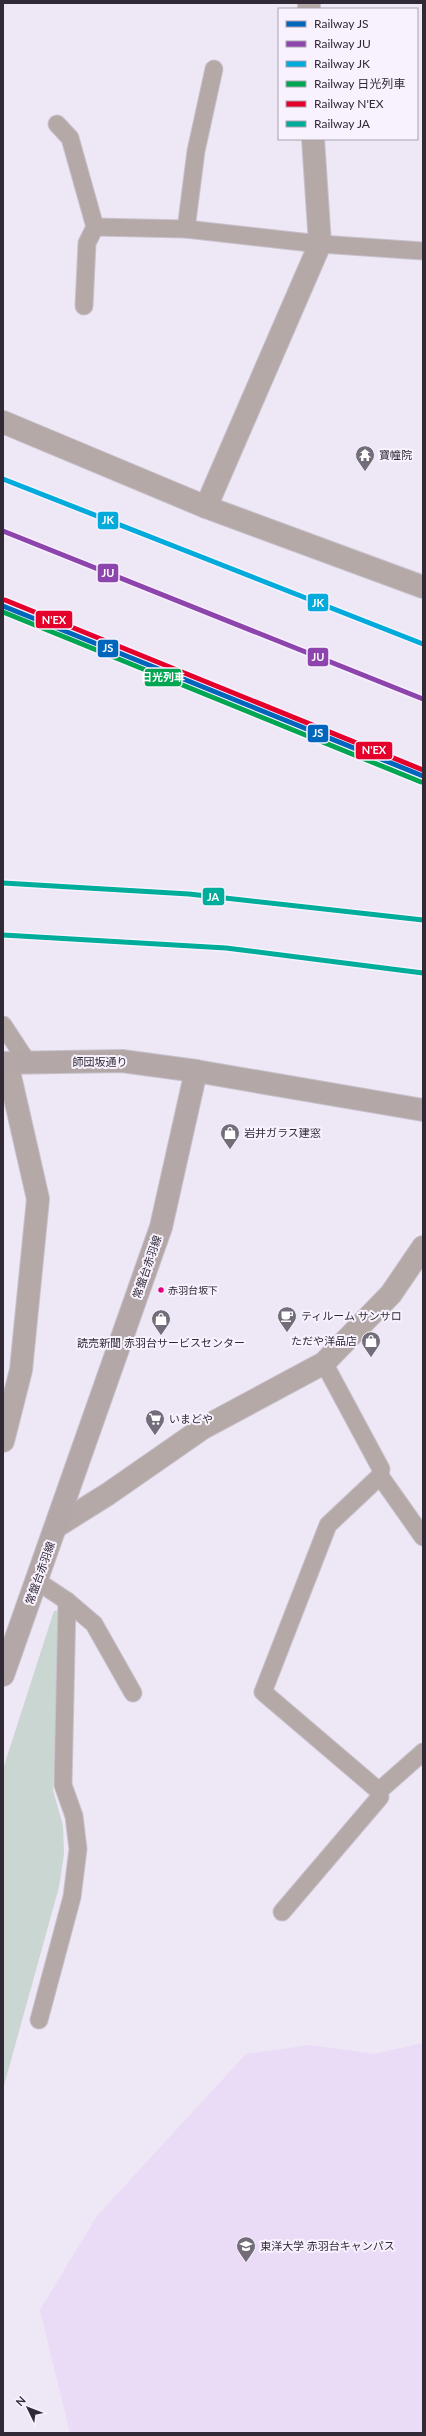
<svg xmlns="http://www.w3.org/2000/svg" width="426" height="2436" font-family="Lato,'Noto Sans JP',sans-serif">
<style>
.built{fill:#eadbf6}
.green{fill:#cad6d1}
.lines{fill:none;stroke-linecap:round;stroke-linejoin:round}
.lane-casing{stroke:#c8c2ce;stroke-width:19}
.street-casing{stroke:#c8c2ce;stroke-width:24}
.secondary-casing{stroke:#c8c2ce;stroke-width:24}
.lane{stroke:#b4a9a6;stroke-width:17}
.street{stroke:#b4a9a6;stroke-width:22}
.secondary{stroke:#b3a8a7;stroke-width:22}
.rail-1-casing{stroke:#f8f2fe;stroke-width:8}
.rail-2-casing{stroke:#f8f2fe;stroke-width:8}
.rail-3-casing{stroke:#f8f2fe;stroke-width:8}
.rail-4-casing{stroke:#f8f2fe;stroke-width:8}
.rail-5-casing{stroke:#f8f2fe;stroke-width:8}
.rail-6-casing{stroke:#f8f2fe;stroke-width:8}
.rail-1{stroke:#0065bd;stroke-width:5}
.rail-2{stroke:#8e44ad;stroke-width:5}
.rail-3{stroke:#02abdc;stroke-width:5}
.rail-4{stroke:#00a651;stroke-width:5}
.rail-5{stroke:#e4002b;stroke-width:5}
.rail-6{stroke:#00ac9a;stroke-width:5}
.bus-dot{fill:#e5007d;stroke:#f8f2fe;stroke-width:1.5}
.labels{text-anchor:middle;stroke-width:4;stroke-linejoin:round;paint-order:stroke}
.bus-label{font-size:10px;fill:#312a36;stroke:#f8f2fe;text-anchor:start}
.poi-label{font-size:11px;fill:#312a36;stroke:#f8f2fe;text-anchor:start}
.street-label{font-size:11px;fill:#312a36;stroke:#f8f2fe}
.line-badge{stroke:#f8f2fe;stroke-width:1.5}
.badge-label{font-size:11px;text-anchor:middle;font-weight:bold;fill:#fff}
</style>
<rect width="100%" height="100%" fill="#eee7f5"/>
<path class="built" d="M423,2043V2433H70L40,2310L97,2216L246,2054L310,2045L374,2054Z"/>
<path class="green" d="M61,1610L53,1790L63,1826L64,1854L59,1887L3,2089V1769L54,1611Z"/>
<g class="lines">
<g class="lane-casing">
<g id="lane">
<path d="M57,124L70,138L95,227L87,243L84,306"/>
<path d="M95,227L186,229L320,244L423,251"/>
<path d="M186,229L196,151L214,69"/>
<path d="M3,1025L28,1063"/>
<path d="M324,1363L381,1469L380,1476L423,1537"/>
<path d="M37,1581L67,1601L94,1624L133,1693"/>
<path d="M379,1791L263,1692L328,1525L380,1476"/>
<path d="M282,1912L380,1797L379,1791L423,1752"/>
<path d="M39,2020L72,1897L78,1849L74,1816L63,1785L67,1601"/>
</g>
</g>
<g class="street-casing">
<g id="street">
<path d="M309,9V3"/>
<path d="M3,422L206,507L423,587"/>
<path d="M206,507L320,244L313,139"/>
<path d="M3,1441L21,1370L38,1199L7,1063"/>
<path d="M57,1526L108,1494L203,1428L324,1363L391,1294L423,1247"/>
</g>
</g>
<g class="secondary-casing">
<g id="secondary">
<path d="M3,1063L122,1061L196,1071L423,1110"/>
<path d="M3,1675L161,1227L196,1071"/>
</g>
</g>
<use href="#lane" class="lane"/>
<use href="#street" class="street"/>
<use href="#secondary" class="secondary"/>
<g class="rail-1-casing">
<path id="rail-1" d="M3,606L423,776"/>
</g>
<g class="rail-2-casing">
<path id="rail-2" d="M3,531L423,699"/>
</g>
<g class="rail-3-casing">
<path id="rail-3" d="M3,479L423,644"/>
</g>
<g class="rail-4-casing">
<path id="rail-4" d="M3,612L421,782"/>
</g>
<g class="rail-5-casing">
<path id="rail-5" d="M5,600L423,770"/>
</g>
<g class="rail-6-casing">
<g id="rail-6">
<path d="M3,883L189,894L423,920"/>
<path d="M3,935L226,948L423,973"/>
</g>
</g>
<use href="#rail-1" class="rail-1"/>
<use href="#rail-2" class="rail-2"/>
<use href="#rail-3" class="rail-3"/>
<use href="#rail-4" class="rail-4"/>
<use href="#rail-5" class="rail-5"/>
<use href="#rail-6" class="rail-6"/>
</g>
<defs>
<g id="temple-pin" transform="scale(1)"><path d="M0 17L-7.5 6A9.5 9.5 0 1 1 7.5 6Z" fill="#736c79" stroke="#f8f2fe"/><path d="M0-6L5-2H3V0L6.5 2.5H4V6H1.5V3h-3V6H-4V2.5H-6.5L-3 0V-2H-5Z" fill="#fff"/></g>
<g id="shop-pin" transform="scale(1)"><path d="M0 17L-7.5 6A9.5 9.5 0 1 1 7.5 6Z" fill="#736c79" stroke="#f8f2fe"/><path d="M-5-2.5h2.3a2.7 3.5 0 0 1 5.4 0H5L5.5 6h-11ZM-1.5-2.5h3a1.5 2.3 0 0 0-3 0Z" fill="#fff"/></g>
<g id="cafe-pin" transform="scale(1)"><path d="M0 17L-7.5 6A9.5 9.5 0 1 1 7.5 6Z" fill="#736c79" stroke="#f8f2fe"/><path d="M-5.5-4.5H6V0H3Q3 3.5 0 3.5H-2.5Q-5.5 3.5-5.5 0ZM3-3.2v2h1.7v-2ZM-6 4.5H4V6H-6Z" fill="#fff"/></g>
<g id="supermarket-pin" transform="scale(1)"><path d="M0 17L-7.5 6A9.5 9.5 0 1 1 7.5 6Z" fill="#736c79" stroke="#f8f2fe"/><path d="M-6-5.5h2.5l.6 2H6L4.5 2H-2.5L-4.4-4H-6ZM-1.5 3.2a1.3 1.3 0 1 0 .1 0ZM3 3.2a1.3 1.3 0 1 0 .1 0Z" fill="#fff"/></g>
<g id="university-pin" transform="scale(1)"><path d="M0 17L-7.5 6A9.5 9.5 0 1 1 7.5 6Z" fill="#736c79" stroke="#f8f2fe"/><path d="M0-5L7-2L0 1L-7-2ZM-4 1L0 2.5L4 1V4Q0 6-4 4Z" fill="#fff"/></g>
</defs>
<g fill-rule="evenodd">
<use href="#temple-pin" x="365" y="455"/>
<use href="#shop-pin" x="230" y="1133"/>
<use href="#cafe-pin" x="287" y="1316"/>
<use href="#shop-pin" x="161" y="1319"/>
<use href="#shop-pin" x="371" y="1341"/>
<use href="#supermarket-pin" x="155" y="1419"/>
<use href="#university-pin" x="246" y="2246"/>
</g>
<circle class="bus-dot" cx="161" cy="1290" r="3.5"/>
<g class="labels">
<g class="bus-label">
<text x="168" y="1294">赤羽台坂下</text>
</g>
<g class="poi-label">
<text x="379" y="459">寶幢院</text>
<text x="244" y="1137">岩井ガラス建窓</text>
<text x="301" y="1320">ティルーム サンサロ</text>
<text x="357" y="1345" text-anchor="end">ただや洋品店</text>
<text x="161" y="1347" text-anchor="middle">読売新聞 赤羽台サービスセンター</text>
<text x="169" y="1423">いまどや</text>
<text x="260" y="2250">東洋大学 赤羽台キャンパス</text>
</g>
<g class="street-label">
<text x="100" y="1066">師団坂通り</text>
<text transform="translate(147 1267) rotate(-71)" y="4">常盤台赤羽線</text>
<text transform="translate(40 1573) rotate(-70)" y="4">常盤台赤羽線</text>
</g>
</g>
<g class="line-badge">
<rect x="97" y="511" width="22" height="19" rx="4" fill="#02abdc"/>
<rect x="97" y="563" width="22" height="20" rx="4" fill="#8e44ad"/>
<rect x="307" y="593" width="22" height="19" rx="4" fill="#02abdc"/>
<rect x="35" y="610" width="38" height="19" rx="4" fill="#e4002b"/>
<rect x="97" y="639" width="22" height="19" rx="4" fill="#0065bd"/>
<rect x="307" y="647" width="22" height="20" rx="4" fill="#8e44ad"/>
<rect x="144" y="668" width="38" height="19" rx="4" fill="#00a651"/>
<rect x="307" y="724" width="22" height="19" rx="4" fill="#0065bd"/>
<rect x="355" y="741" width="38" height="19" rx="4" fill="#e4002b"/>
<rect x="202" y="887" width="23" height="19" rx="4" fill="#00ac9a"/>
</g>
<g class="badge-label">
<text x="108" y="524">JK</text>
<text x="108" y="577">JU</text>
<text x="318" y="607">JK</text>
<text x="54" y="624">N'EX</text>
<text x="108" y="652">JS</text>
<text x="318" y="661">JU</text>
<text x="163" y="681">日光列車</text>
<text x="318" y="737">JS</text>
<text x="374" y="754">N'EX</text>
<text x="213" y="901">JA</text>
</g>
<rect width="426" height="2436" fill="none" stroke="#312a36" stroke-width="8"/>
<rect x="278" y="8" width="140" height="132" fill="#f8f2fe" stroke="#a8a2ae"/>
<rect x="286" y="21" width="20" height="6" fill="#0065bd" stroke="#a8a2ae"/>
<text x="314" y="28" font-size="12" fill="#312a36">Railway JS</text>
<rect x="286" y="41" width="20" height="6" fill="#8e44ad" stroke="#a8a2ae"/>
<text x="314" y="48" font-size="12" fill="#312a36">Railway JU</text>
<rect x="286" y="61" width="20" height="6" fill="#02abdc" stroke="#a8a2ae"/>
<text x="314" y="68" font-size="12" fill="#312a36">Railway JK</text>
<rect x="286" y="81" width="20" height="6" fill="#00a651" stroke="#a8a2ae"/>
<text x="314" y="88" font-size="12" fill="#312a36">Railway 日光列車</text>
<rect x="286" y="101" width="20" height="6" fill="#e4002b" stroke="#a8a2ae"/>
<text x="314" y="108" font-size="12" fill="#312a36">Railway N'EX</text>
<rect x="286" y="121" width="20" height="6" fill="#00ac9a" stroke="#a8a2ae"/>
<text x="314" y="128" font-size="12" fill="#312a36">Railway JA</text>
<g transform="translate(28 2408) rotate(313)" stroke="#f8f2fe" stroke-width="3" paint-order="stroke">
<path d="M0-3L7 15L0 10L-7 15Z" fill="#312a36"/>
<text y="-6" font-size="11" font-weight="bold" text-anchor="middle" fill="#312a36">N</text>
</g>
</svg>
